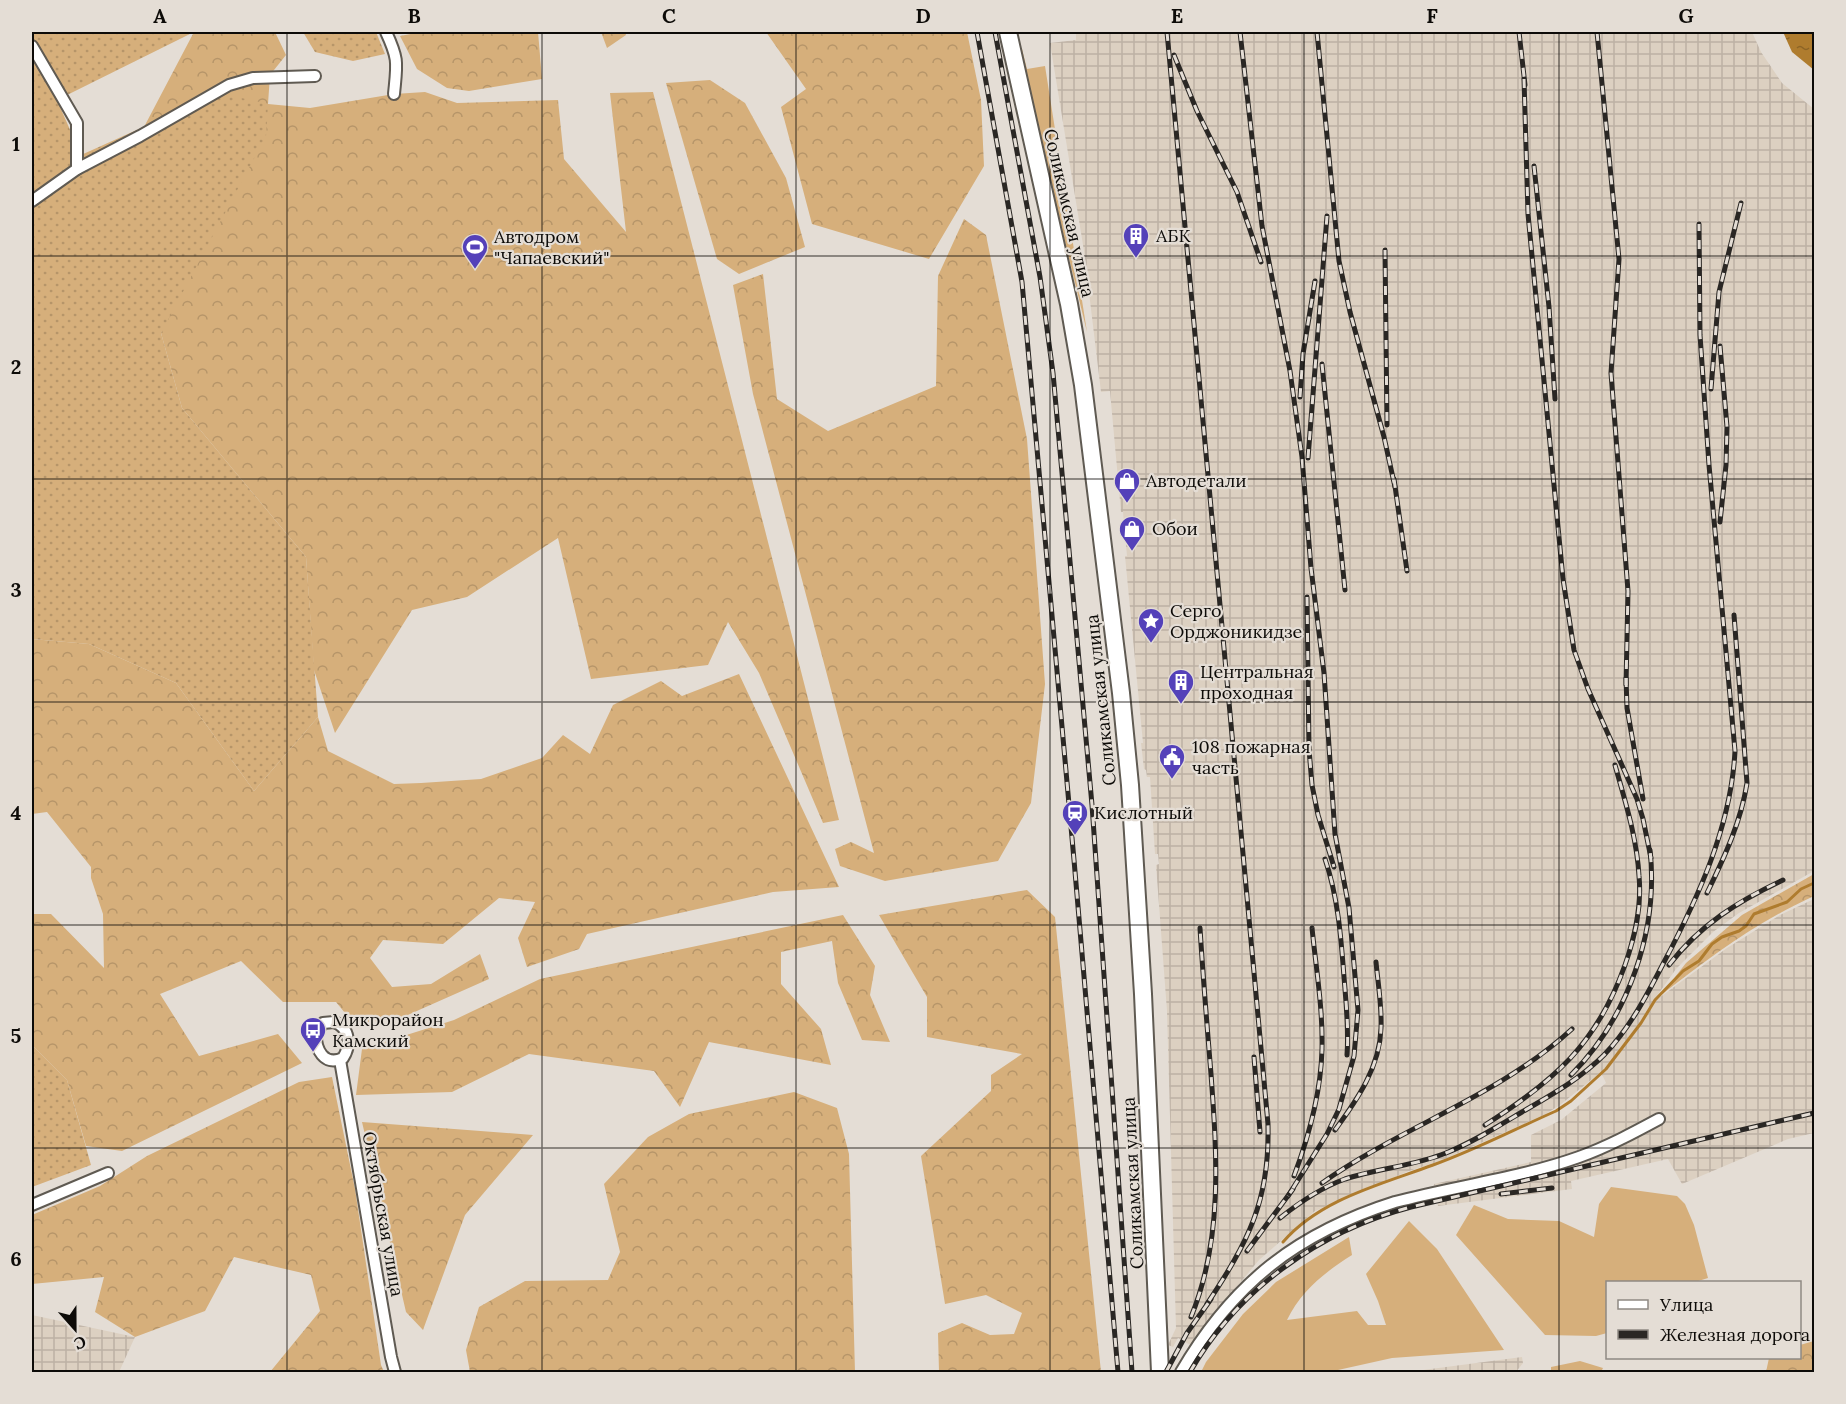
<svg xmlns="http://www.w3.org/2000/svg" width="1846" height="1404" font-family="Lora,serif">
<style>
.industrial{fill:url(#industrial-grid)}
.grass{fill:#d6af7b}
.forest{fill:url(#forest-crowns)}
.garden{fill:url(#garden-dots)}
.water{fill:url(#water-ripples)}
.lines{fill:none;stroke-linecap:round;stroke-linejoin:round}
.stream{stroke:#af7c2e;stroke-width:3}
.minor-casing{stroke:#5f5a52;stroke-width:14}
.primary-casing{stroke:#5f5a52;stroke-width:20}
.minor{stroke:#fff;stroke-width:10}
.primary{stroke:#fff;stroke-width:16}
.rail-casing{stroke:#2a2724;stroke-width:5}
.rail{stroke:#e4ddd5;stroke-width:3;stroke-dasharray:9;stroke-linecap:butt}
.grid{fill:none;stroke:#0d0b08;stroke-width:1.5;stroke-opacity:0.55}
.labels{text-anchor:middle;stroke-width:4.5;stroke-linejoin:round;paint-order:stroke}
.street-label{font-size:18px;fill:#0d0b08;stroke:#e4ddd5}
.poi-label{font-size:18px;fill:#0d0b08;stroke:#e4ddd5;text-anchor:start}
.neatline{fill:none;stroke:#0d0b08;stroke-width:2}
.grid-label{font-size:20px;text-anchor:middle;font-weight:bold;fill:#0d0b08}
</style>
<defs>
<pattern id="industrial-grid" width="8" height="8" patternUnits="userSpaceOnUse" patternTransform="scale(1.5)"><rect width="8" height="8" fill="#dcd0c1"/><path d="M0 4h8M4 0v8" fill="none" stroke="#bcb1a4"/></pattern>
<pattern id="forest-crowns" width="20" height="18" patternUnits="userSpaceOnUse" patternTransform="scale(1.5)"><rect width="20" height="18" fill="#d6af7b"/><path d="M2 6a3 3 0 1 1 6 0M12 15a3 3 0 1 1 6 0" fill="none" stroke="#b69569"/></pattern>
<pattern id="garden-dots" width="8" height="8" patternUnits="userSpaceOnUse" patternTransform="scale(1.5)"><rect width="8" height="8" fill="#d6af7b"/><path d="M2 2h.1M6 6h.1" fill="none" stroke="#b69569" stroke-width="1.8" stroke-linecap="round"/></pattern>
<pattern id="water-ripples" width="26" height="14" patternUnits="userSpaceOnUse" patternTransform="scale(1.5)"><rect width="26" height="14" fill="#af7c2e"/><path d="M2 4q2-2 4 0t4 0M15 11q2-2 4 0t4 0" fill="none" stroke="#8d6425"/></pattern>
</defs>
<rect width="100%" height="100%" fill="#e4ddd5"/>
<g class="industrial">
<path d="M1076,32H1752L1761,52L1782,83L1814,109V871L1739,913L1713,932L1676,969L1652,1003L1727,948L1780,915L1814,899V1133L1788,1139L1682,1184L1668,1159L1571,1181L1572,1189L1438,1206L1434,1184L1531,1162V1135L1561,1120L1606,1083L1601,1072L1560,1105L1544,1115L1440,1161L1409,1171L1315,1211L1259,1260L1198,1333L1192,1346L1178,1338L1173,1347L1168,1345L1176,1328L1167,1011L1156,865L1159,864L1158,854H1155L1150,777H1147L1146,770L1144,769L1141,743H1143L1125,556H1127L1123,512H1121L1110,391L1101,392L1084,251L1050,43L1076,40Z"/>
<path d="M32,1315L135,1337L119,1372H32Z"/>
<path d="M1522,1357L1523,1363L1516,1372H1408Z"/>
</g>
<g class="grass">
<path d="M1018,49H1022L1027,69L1045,66L1087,332Z"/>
<path d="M1611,1187L1677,1196L1685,1204L1694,1225L1708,1278L1695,1282H1608L1607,1333L1596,1336L1545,1335L1456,1235L1474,1205L1508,1219L1559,1221L1594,1237L1599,1204Z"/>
<path d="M1409,1221L1437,1249L1504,1350L1392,1358L1329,1372H1201L1206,1362L1243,1314L1276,1282L1349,1237L1352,1255C1325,1272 1301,1291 1287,1320L1357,1311L1368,1325H1386L1378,1301L1366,1274Z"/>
<path d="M1580,1361L1603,1368L1601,1372H1551V1367Z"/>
</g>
<g class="forest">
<path d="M194,32H275L286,55L270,75L268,104L310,108L394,94L425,92L457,103L558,100L564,159L626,232L610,93L653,92L839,820L823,823L759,673L728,622L708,665L591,679L558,538L467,597L412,610L335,733L314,670L306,557L182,408L161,333L219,93L144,127Z"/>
<path d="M421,32H538L542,79L469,91L447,88L417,69L400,36Z"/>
<path d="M601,32H625L626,35L607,48Z"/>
<path d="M766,32H967L981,100L984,166L929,259L812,224L781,107L806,89Z"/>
<path d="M710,80L745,103L786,178L805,247L739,274L717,259L666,83Z"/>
<path d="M964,219L986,235L1027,439L1045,684L1031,803L998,861L885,881L840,866L835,849L851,842L874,853L753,394L733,285L763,274L777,399L828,431L936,386L938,276Z"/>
<path d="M32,639L89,644L176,683L254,791L318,717L328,751L394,784L421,783L481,779L542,758L563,735L590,754L613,705L661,681L682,696L739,674L839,887L773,892L587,934L579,949L527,967L518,938L535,902L499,898L443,944L383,940L370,958L392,987L431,984L480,954L489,979L401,1018L354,1024L336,1002H283L241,961L160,994L199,1056L278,1034L302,1063L122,1151L86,1146L67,1080L32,1045V914H51L104,968L103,914L91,878V867L47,812L32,814Z"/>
<path d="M1814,874V896C1755,923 1712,956 1661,995L1686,963L1742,915Z"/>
<path d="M1027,890L1055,917L1101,1372H939L938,1333L962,1323L990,1335L1014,1334L1022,1313L986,1295L945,1304L921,1156L991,1091V1075L1022,1054L927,1037V997L879,915Z"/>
<path d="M843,915L875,966L870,995L890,1042L862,1040L838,983L832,941L781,952V984L821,1029L831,1065L709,1042L680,1107L654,1071L529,1054L452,1092L356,1095L362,1049L454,1020L540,979Z"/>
<path d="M332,1077L355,1189L381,1365L384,1372H270L320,1311L311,1275L234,1257L205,1311L135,1337L95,1312L104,1277L32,1284V1215L100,1186L147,1156L299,1082Z"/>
<path d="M794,1092L837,1108L849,1154L855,1372H470L466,1350L479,1307L525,1281L608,1280L620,1252L604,1184L648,1137L689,1114Z"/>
<path d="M362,1122L533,1135L465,1215L423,1330L406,1312Z"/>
<path d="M1814,1341V1372H1766L1769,1358H1800V1345Z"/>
</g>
<g class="garden">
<path d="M32,32H194L57,100L81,155L219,93L268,104L266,136L161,333L182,408L306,557L318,717L254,791L176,683L89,644L32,639Z"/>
<path d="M303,32H376L385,54L353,61L315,52Z"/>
<path d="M32,1045L67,1080L91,1165L32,1187Z"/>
</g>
<path class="water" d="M1783,32H1814V70L1792,52Z"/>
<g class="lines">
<path class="stream" d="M1283,1242C1320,1199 1382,1184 1433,1165C1475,1150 1515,1129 1556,1111L1571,1101L1606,1069L1641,1023L1655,1000L1683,971L1699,961L1712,944L1722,937L1739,931L1746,926L1754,914L1787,902L1801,889L1814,883"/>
<g class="minor-casing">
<g id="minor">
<path d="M386,32C399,60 397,63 394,94"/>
<path d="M32,46L77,123V169"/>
<path d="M32,201L77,169L140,136L229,85L253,78L315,76"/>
<path d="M334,1022C350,1027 351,1046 343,1058C324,1067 315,1049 316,1033L323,1023Z"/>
<path d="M340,1060L391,1357L395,1372"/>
<path d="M32,1205L108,1173"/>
<path d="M1181,1372C1233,1283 1297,1233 1395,1202C1456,1186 1520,1178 1579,1157C1607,1147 1633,1133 1659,1119"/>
</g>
</g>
<g class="primary-casing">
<path id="primary" d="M1008,32L1069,304L1083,385L1121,693L1130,785L1143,994L1160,1372"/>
</g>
<use href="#minor" class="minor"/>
<use href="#primary" class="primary"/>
<g class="rail-casing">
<g id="rail">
<path d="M977,32L1022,282L1074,860L1118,1372"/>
<path d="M995,32L1040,277L1053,373L1092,805L1132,1372"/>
<path d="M1167,32L1268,1124C1270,1201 1248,1242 1207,1304"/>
<path d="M1240,32L1262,226L1290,371L1302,457L1311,568L1324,673L1335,834L1349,908L1358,1010L1354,1056L1339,1109L1327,1134L1288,1196"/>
<path d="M1317,32L1339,261L1350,312L1384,437L1395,487"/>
<path d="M1519,32L1525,85"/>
<path d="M1597,32L1619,259L1611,373L1628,591L1626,685"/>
<path d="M1174,55L1197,111L1237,192L1261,262"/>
<path d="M1524,79L1528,214L1563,579L1574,650L1588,689L1637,799L1643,819L1651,858"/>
<path d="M1534,166L1549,307L1555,399"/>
<path d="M1385,250L1387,425"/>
<path d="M1720,346L1727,427L1726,465L1720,522"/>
<path d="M1322,364L1345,590"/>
<path d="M1711,389L1719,292L1741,203"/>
<path d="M1300,397L1303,354L1315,281"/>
<path d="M1308,458L1327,216"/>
<path d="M1394,479L1407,571"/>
<path d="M1307,597L1309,749L1312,785L1318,815L1334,867"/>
<path d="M1626,678L1627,708L1643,799"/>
<path d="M1325,859C1338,897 1341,937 1344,977C1346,1002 1349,1029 1347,1055"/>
<path d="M1707,893C1724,858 1741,822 1747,783L1734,615"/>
<path d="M1669,965C1700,925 1738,901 1783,880"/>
<path d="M1254,1057L1260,1132"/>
<path d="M1571,1075C1628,1018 1659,930 1650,850"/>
<path d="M1485,1125C1554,1081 1597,1044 1625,965C1635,936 1642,907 1639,876C1637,838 1625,801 1615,765"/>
<path d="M1335,1130C1357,1100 1380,1067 1381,1028C1382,1006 1378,984 1376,962"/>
<path d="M1294,1176C1309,1136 1321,1092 1322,1049C1323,1009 1316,968 1312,928"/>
<path d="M1322,1183C1403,1126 1499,1096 1572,1029"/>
<path d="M1501,1194L1552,1188"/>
<path d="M1280,1218C1300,1202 1320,1188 1345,1179C1379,1168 1414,1166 1446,1153C1473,1142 1497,1127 1522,1112C1551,1095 1580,1079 1604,1055C1629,1029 1646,997 1663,964C1698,898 1731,827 1735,751L1709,465L1700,335L1699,224"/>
<path d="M1247,1251L1293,1189"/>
<path d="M1191,1317C1223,1239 1217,1156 1211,1074C1207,1025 1203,977 1200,928"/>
<path d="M1166,1372L1187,1333L1211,1299"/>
<path d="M1190,1372C1238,1289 1319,1231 1411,1207L1814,1113"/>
</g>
</g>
<use href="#rail" class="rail"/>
</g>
<path class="grid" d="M287,32V1372M542,32V1372M796,32V1372M1050,32V1372M1304,32V1372M1559,32V1372M32,256H1814M32,479H1814M32,702H1814M32,925H1814M32,1148H1814"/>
<defs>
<g id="building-pin" transform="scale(1.35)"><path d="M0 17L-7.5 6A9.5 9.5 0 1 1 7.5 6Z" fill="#5441b9" stroke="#e4ddd5"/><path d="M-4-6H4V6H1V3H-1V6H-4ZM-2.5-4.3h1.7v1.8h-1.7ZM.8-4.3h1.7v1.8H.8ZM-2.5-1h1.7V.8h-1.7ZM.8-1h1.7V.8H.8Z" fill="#fff"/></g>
<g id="stadium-pin" transform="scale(1.35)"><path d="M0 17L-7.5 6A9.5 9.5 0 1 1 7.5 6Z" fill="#5441b9" stroke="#e4ddd5"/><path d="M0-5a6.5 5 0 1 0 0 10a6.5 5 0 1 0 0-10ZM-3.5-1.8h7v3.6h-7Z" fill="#fff"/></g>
<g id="shop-pin" transform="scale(1.35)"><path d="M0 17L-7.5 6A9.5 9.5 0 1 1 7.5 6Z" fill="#5441b9" stroke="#e4ddd5"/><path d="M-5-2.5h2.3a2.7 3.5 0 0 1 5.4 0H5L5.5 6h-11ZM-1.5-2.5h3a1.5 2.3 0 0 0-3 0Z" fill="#fff"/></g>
<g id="sight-pin" transform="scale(1.35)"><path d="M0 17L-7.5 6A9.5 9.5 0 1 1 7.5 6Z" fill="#5441b9" stroke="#e4ddd5"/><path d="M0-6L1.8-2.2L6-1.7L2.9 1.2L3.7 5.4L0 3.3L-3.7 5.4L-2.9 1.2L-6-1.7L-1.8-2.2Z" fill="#fff"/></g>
<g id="civic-pin" transform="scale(1.35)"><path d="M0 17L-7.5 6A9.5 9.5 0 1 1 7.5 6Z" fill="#5441b9" stroke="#e4ddd5"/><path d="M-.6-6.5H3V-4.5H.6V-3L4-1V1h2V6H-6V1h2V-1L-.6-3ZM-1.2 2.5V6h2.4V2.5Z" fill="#fff"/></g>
<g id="station-pin" transform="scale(1.35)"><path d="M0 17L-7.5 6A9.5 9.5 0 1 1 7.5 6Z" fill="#5441b9" stroke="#e4ddd5"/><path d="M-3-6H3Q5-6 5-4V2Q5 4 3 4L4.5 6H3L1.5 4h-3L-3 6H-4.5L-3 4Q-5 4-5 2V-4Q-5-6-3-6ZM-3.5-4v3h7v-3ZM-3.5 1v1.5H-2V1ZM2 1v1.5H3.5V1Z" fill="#fff"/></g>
<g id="bus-pin" transform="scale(1.35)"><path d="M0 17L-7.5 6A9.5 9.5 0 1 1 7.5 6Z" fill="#5441b9" stroke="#e4ddd5"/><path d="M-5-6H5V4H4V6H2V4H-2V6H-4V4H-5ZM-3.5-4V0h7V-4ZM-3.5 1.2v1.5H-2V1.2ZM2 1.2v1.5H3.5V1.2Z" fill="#fff"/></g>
</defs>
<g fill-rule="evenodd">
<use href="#building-pin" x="1136" y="236"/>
<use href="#stadium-pin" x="475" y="247"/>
<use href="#shop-pin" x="1127" y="481"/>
<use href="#shop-pin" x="1132" y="529"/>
<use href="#sight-pin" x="1151" y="621"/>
<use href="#building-pin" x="1181" y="682"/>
<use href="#civic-pin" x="1172" y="757"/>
<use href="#station-pin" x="1075" y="813"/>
<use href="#bus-pin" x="313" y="1030"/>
</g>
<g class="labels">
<g class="street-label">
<text transform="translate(1069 213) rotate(77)" y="6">Соликамская улица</text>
<text transform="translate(1101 700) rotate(-96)" y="6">Соликамская улица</text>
<text transform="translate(1133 1183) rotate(-93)" y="6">Соликамская улица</text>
<text transform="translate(383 1214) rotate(80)" y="6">Октябрьская улица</text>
</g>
<g class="poi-label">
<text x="1156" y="242">АБК</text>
<text x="494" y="243">Автодром<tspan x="494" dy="21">"Чапаевский"</tspan></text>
<text x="1146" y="487">Автодетали</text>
<text x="1152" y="535">Обои</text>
<text x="1170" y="617">Серго<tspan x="1170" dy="21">Орджоникидзе</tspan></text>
<text x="1200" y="678">Центральная<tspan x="1200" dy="21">проходная</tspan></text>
<text x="1192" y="753">108 пожарная<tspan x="1192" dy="21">часть</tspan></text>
<text x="1094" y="819">Кислотный</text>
<text x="332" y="1026">Микрорайон<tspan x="332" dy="21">Камский</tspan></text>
</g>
</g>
<rect width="1846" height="1404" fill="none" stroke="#e4ddd5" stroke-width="66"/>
<rect x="1606" y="1281" width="195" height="78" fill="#e4ddd5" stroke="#8e8983" stroke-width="1.5"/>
<rect x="1618" y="1300" width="30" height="9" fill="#ffffff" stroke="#8e8983" stroke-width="1.5"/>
<text x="1660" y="1311" font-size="18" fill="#0d0b08">Улица</text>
<rect x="1618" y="1330" width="30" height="9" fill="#2a2724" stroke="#8e8983" stroke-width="1.5"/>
<text x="1660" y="1341" font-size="18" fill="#0d0b08">Железная дорога</text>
<g transform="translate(75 1329) rotate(159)" stroke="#e4ddd5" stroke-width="4.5" paint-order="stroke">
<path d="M0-4.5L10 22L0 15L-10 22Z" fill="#0d0b08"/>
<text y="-9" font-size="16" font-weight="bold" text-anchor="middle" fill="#0d0b08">С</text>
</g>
<rect x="33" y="33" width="1780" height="1338" class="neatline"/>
<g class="grid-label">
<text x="160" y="23">A</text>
<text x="414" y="23">B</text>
<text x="669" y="23">C</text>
<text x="923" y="23">D</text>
<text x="1177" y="23">E</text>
<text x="1432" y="23">F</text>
<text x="1686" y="23">G</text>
<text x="16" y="151">1</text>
<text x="16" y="374">2</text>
<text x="16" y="597">3</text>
<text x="16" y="820">4</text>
<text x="16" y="1043">5</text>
<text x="16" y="1266">6</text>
</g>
</svg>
